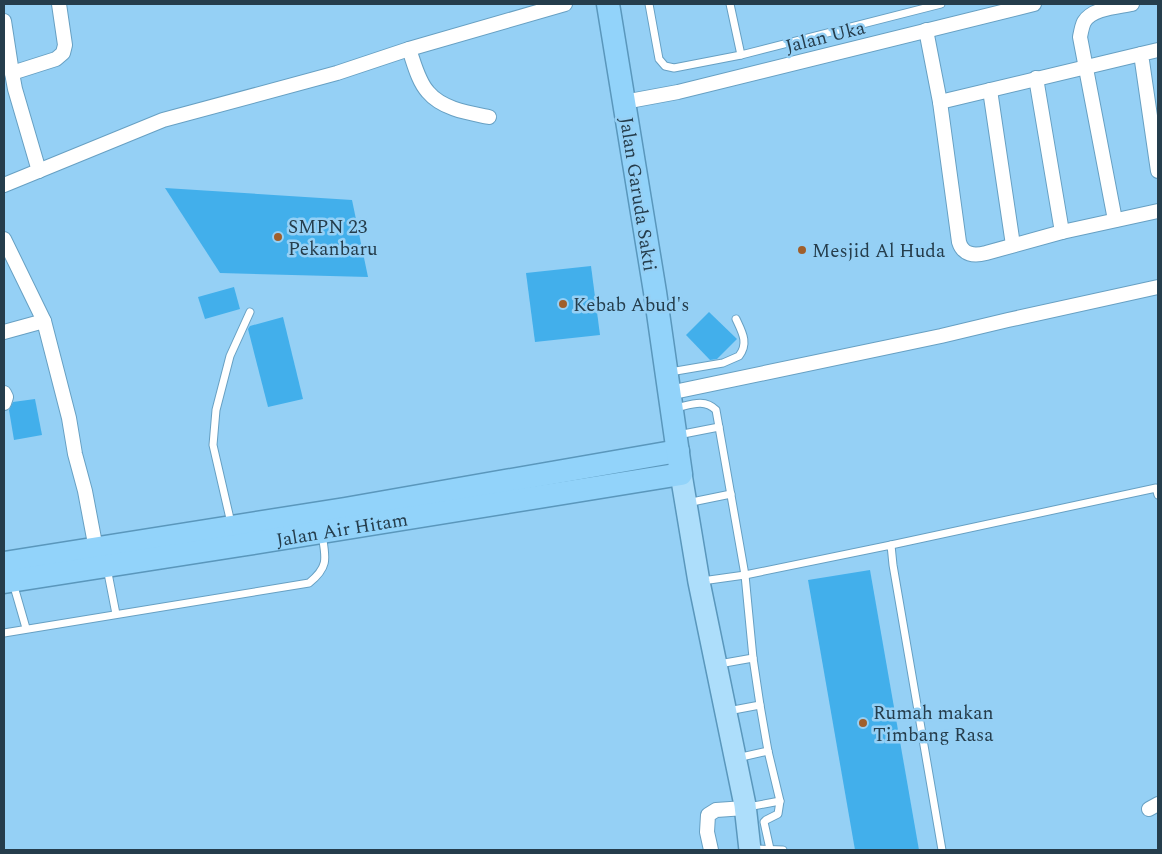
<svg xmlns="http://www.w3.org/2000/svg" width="1162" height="854" font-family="Spectral,serif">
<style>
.building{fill:#42afeb}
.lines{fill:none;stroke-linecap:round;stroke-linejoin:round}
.service-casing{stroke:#67a0c3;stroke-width:9}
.minor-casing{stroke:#67a0c3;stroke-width:16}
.primary-casing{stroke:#5a97bc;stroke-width:24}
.trunk-casing{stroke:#5a97bc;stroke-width:25}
.service{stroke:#fff;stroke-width:7}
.minor{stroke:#fff;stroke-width:14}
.primary{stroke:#addefb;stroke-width:21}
.trunk{stroke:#92d3fa;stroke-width:22}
.poi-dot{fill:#a05f2b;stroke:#95d0f5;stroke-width:2}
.labels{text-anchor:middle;stroke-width:5;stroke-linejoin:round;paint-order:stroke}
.street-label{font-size:19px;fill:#253d4c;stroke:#95d0f5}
.poi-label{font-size:19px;fill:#253d4c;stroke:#95d0f5;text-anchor:start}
</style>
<rect width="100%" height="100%" fill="#95d0f5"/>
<g class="building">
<path d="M165,188L352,200L368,277L220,273Z"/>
<path d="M591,266L600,335L535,342L526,273Z"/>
<path d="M234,287L240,309L205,319L198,297Z"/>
<path d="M709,312L737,339L717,359L710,360L686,335Z"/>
<path d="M283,317L303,399L268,407L248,329L250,326Z"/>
<path d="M35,399L42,435L14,440L9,410L13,402Z"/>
<path d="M870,570L919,850H855L808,580Z"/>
</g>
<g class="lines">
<g class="service-casing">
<g id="service">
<path d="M649,4L659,59L665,66L674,68L741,55L941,4"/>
<path d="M730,4L741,55"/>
<path d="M670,372L723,363L739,356C749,343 742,332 736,319"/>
<path d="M675,408C690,405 704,398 716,410L745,575L753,658L760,705L768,751L780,801L778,814L766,820L764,822L770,849"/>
<path d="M678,435L719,427"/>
<path d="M687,503L731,494"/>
<path d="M231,523L213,445L216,410L230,356L250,312"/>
<path d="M891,545L1156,488L1158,495"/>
<path d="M107,568L116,614"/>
<path d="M702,581L745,575L891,545L893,565L942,850"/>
<path d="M13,583L26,628"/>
<path d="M4,633L309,583C329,567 326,558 322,535"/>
<path d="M719,664L753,658"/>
<path d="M728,711L760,705"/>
<path d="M737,758L768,751"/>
<path d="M748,807L780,801"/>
<path d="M753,849L783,850"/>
</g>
</g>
<g class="minor-casing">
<g id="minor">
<path d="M4,21L12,73"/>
<path d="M926,30L940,102L959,242C963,255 974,256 986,253L1062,232L1158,211"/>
<path d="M409,49C414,63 418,81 428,92C442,109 469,113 489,117"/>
<path d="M1158,50L1141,54L1158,171"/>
<path d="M1036,78L1062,232"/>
<path d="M990,90L1013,245"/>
<path d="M624,102L678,92L1034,4"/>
<path d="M940,102L1141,54"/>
<path d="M39,171L15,89L12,73L56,59L63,53L65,45L59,4"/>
<path d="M4,185L163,120L337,73L409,49L565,4"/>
<path d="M1115,220L1080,37C1081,32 1082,26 1084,22C1092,8 1118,7 1132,4"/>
<path d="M4,239L44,321"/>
<path d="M4,332L44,321L69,418L75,454L85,491L96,549"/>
<path d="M4,393L6,397L4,403"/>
<path d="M669,393L941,336L1008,320L1158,287"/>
<path d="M1149,809L1158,804"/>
<path d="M711,850L707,832L708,815L716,810L745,808"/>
</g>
</g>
<g class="primary-casing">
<path id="primary" d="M681,474L699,582L745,805L750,850"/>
</g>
<g class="trunk-casing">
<g id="trunk">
<path d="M4,563L345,509L678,451"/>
<path id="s1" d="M4,582L241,545L681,474L655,292L608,4"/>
</g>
</g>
<use href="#service" class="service"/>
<use href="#minor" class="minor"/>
<use href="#primary" class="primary"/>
<use href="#trunk" class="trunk"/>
</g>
<g class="poi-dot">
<circle cx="278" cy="237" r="5"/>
<circle cx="802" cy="250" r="5"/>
<circle cx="563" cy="304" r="5"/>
<circle cx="863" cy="723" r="5"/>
</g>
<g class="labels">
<g class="street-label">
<text transform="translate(825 36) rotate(-14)" y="7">Jalan Uka</text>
<text transform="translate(639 194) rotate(81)" y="7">Jalan Garuda Sakti</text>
<text dy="7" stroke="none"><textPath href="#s1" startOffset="342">Jalan Air Hitam</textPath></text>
</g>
<g class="poi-label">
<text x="288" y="233">SMPN 23<tspan x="288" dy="22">Pekanbaru</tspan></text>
<text x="812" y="257">Mesjid Al Huda</text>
<text x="573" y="311">Kebab Abud's</text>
<text x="873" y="719">Rumah makan<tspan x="873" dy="22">Timbang Rasa</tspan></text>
</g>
</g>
<rect width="1162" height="854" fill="none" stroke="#253d4c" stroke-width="10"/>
</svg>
